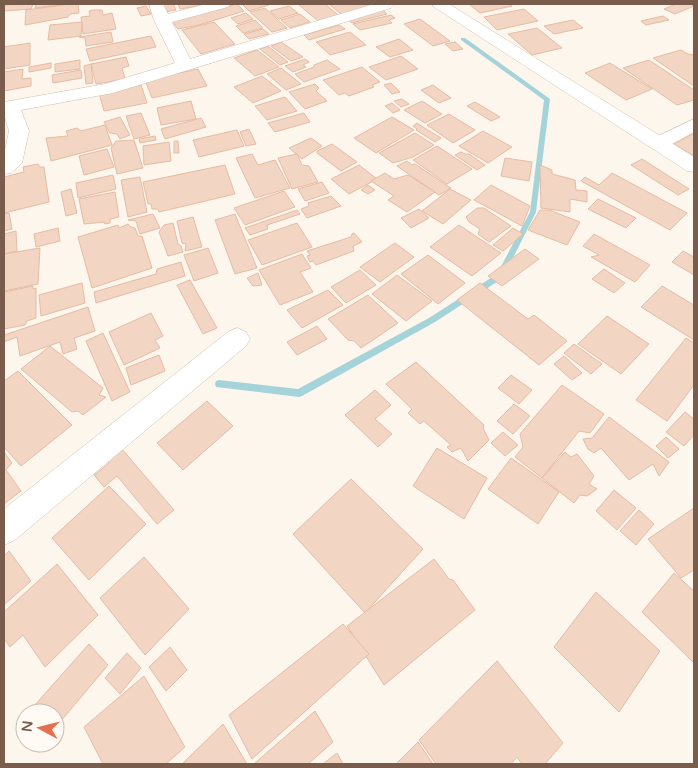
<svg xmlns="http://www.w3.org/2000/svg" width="698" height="768" font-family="'Varela Round',sans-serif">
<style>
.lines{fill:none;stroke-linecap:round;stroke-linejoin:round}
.stream{fill:#a5d3da;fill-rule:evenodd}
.building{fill:#f3d5c3;stroke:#e6bba3}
.street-casing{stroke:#d1beb0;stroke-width:1}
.secondary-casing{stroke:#d6c0b0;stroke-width:1}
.street{fill:#fff;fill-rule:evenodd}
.secondary{fill:#fff;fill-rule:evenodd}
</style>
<rect width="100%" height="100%" fill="#fdf6ec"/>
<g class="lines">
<path class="stream" d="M461,38H465L550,99L536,212L503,278L435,322L302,396L299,397L216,387L215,384L216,381L219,380L298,389L429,318L497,274L530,212L544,100L461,40Z"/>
</g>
<g class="building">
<path d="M33,4L31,9L4,11V5Z"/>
<path d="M36,4H69L35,8Z"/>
<path d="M70,4H78L79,13L70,14L68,17L25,25L26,10Z"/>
<path d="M161,4H173L176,10L164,12Z"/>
<path d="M178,4H209L180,9Z"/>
<path d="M237,4L244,11L199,25L178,29L171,20Z"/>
<path d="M242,4H268L269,5L249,11Z"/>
<path d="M298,4H325L338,15L318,21Z"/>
<path d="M329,4H372L374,5L341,14Z"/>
<path d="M469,4H509L512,6L480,13Z"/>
<path d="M676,4H691L694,6L675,14L664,9Z"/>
<path d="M146,6L151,14L141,16L137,8Z"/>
<path d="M289,6L298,13L279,19L270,11Z"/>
<path d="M265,8L287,28L272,32L250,12Z"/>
<path d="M382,9L387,14L352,23L346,18Z"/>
<path d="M524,9L538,21L497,30L484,17Z"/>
<path d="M93,10H102L103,15L112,13L116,29L83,34L81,17L90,16L89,11Z"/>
<path d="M246,13L253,19L238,24L231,18Z"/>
<path d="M300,14L310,22L290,28L281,20Z"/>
<path d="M391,15L395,18L389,20L392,23L360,30L353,24Z"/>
<path d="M663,16L669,20L646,25L641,21Z"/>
<path d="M420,19L450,41L433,46L404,24Z"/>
<path d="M255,20L263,28L243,33L236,26Z"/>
<path d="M573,20L583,28L554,34L544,26Z"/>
<path d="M82,22L81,36L48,40L50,25Z"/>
<path d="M214,22L235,44L201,54L182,30Z"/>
<path d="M339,25L345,29L309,40L304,35Z"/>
<path d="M537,28L562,48L532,55L508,34Z"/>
<path d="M263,29L269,34L249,39L244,34Z"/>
<path d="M111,32L113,42L86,46L85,38L79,37Z"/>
<path d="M350,32L366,45L330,55L316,42Z"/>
<path d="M151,36L156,47L90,61L86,49Z"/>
<path d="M399,39L413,50L390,57L376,47Z"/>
<path d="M281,42L303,57L291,61L271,46Z"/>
<path d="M455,42L463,49L453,51L445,44Z"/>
<path d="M30,43V65L4,69V47Z"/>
<path d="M268,46L288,62L280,65L260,49Z"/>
<path d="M257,50L279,67L255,76L234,58Z"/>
<path d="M681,50L688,54L694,55V86L653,58Z"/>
<path d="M401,56L418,69L386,80L369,67Z"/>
<path d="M126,57L129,66L122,68L125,79L96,84L91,64Z"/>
<path d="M305,59L309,62L303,65L306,67L293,72L285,66Z"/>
<path d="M80,60V69L55,72V64Z"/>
<path d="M327,60L340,69L304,82L295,74L314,67V65Z"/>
<path d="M649,60L694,90V100L677,105L623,68Z"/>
<path d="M51,63V68L29,72V67Z"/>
<path d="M610,63L652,89L626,100L585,73Z"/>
<path d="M91,64L93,83L86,84L84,66Z"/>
<path d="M362,67L380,82L372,85L374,87L349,96L345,93L339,95L323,80Z"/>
<path d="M281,68L301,84L286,90L267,74Z"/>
<path d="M23,69L22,79L31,78V86L4,91V72Z"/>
<path d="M198,69L207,86L152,98L145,80Z"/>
<path d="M81,70L82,78L53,83L52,75Z"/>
<path d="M262,76L281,91L253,103L234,87Z"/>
<path d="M391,83L400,92L392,94L384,85Z"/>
<path d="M315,84L319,88L316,91L327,101L305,109L289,92Z"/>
<path d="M141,85L147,103L104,111L99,93Z"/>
<path d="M433,85L451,98L439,103L421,90Z"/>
<path d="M285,97L297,111L267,120L255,106Z"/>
<path d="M402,99L409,104L401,107L394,101Z"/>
<path d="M191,101L196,119L161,125L157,108Z"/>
<path d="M422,101L442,114L425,123L404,110Z"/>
<path d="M475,102L500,117L491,121L467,106Z"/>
<path d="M392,103L400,110L393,113L385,106Z"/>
<path d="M141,113L150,135L134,139L126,116Z"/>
<path d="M304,113L310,122L275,132L268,123Z"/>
<path d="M449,114L475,130L453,143L427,125Z"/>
<path d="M120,117L130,135L120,139L117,134L110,133L104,122Z"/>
<path d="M392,117L414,130L376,153L354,138Z"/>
<path d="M201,118L206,127L165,139L161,129Z"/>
<path d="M417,123L423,127L441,138L435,142L416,130L417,129L413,126Z"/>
<path d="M105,125L112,145L51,161L46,138L68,136L66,131L77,128L81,131Z"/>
<path d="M249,129L256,144L246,146L240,132Z"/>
<path d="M237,130L244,146L199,157L193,140Z"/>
<path d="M483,131L512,147L488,163L459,146Z"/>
<path d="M415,133L434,145L413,157L393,163L379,153Z"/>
<path d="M694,133V156L674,144Z"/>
<path d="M155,136L156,140L140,143L139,139Z"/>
<path d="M311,138L322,146L302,159L289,148Z"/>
<path d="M134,140L143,168L117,174L111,148L116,141Z"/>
<path d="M174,141H178L179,153H174Z"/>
<path d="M169,142L171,161L144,165L143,146Z"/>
<path d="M332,144L357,162L341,171L317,153V151Z"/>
<path d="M437,146L472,169L447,184L413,160Z"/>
<path d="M107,149L114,167L84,175L79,156Z"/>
<path d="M461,152L465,154H469L485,165L477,170L455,155Z"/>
<path d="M252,154L258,165L275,160L290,188L255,198L236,158Z"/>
<path d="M297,154L302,165L309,166L318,182L292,189L278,158Z"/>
<path d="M505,158L532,162L529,181L501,176Z"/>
<path d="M642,159L689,189L678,195L631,165Z"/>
<path d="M407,161L412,165L415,164L451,188L439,195L397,166Z"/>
<path d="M38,164L40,167H44L49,202L4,213V177L24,172L23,167Z"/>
<path d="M225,165L235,194L159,212L158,209H152L151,204H148L143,182Z"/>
<path d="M359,165L377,179L349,194L331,179Z"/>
<path d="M540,165L552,170V174L575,180L576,190L587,191V202L570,199V212L541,208Z"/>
<path d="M385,173L394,179L408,175L435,192L407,212L388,200L394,196L371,181Z"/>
<path d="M612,173L687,213L670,230L581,181L585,177L599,185Z"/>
<path d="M113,175L116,189L78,198L76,183Z"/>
<path d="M140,177L147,212L128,217L121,180Z"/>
<path d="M322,182L329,193L305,201L298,189Z"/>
<path d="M368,185L375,190L368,194L361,190Z"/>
<path d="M491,185L530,206L522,226L474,200Z"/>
<path d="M71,189L77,213L66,216L61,192Z"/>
<path d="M450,189L471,200L443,224L422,211Z"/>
<path d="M284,191L295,207L245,225L234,208Z"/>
<path d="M115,192L119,217L110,219V223L105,224L104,222L84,224L79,199Z"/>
<path d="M331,196L341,206L307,218L301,209L309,206L308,203Z"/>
<path d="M598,199L636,218L626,228L588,209Z"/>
<path d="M477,208H484L511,226L489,242L478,234L480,229L469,222L466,217Z"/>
<path d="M419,209L429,218L411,228L401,218Z"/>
<path d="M297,210L300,214L267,225L268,229L250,235L245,228Z"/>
<path d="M540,210H549L580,222L567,245L528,230Z"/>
<path d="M9,213L12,229L4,231V214Z"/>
<path d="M153,214L160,228L140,234L136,221L128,220Z"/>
<path d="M235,214L257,268L235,274L215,220Z"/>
<path d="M193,217L202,247L185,251L186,244L182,243L177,221Z"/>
<path d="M173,223L178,244L181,246L183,252L168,256L159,232L164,225Z"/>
<path d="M297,223L312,247L262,265L248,240Z"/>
<path d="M128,224L131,227L135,228L138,236H142L152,268L92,288L78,237L118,225L119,228Z"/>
<path d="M459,225L501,253L472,276L430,247Z"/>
<path d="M58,228L60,241L36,247L34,234Z"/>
<path d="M513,228L523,234L503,251L493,245Z"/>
<path d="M16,231L17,251L4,254V234Z"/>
<path d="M354,233L362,242L353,246L354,251L316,265L313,261L310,262L307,256L310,255L307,251L351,237L352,234Z"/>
<path d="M594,234L650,265L635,282L591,257L599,255L583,246Z"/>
<path d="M395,243L414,257L380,282L360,267Z"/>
<path d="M40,248L38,284L4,291V254Z"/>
<path d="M208,248L218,273L194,281L184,255Z"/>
<path d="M525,249L539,259L502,286L488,276Z"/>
<path d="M683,251L694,257V275L672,262Z"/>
<path d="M302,254L311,268L300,272L313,292L280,305L259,270Z"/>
<path d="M428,255L465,283L438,304L401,274Z"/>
<path d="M181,262L185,276L96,303L94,292L156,274L157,269Z"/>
<path d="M604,269L625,283L614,293L592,279Z"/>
<path d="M360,270L376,285L346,303L331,287Z"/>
<path d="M258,273L262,285L253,286L247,278Z"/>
<path d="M397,275L432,301L406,321L372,294Z"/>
<path d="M190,280L217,328L203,334L177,285Z"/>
<path d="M82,283L85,303L41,316L39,295Z"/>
<path d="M480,283L528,319L534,315L567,341L539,365L457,300Z"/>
<path d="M33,286V289L36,288V318L27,321L25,325L4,329V292Z"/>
<path d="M662,286L694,305V340L641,307Z"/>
<path d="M328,290L343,305L302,328L287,310Z"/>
<path d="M368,295L398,323L361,348L354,341L348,340L328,319Z"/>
<path d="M88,307L95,331L74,338L77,349L63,354L60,342L20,356L17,337L4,342V335Z"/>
<path d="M151,313L163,336L155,340L160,348L124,365L109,332Z"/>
<path d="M607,316L649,344L621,374L578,344Z"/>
<path d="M317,326L327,339L297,355L287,342Z"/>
<path d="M103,333L130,392L112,401L86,341Z"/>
<path d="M686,338L694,343V385L667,421L636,400Z"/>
<path d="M574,344L602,364L591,374L564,353Z"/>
<path d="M50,346L103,388L99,395L106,397L83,415L78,411L72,412L21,369Z"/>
<path d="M159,355L165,371L131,385L126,368Z"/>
<path d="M564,356L582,373L572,380L554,364Z"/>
<path d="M416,362L484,425L483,428L489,440L468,461L461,448L452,452L447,447L451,445L424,421L420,424L408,413L412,409L386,384Z"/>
<path d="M18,371L72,425L21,466L4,447V381Z"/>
<path d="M511,375L532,390L519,404L498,388Z"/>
<path d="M562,385L604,414L590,433L579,431L542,478L515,457L523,447L520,434Z"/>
<path d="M375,390L391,405L375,419L392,434L378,447L345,415Z"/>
<path d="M207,401L233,426L183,470L157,443Z"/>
<path d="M514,404L530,416L513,434L497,421Z"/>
<path d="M685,412L694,419V435L684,446L666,432Z"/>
<path d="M609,417L669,462L659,476L653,464L629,480L601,448L594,453L588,449L583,439L592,438Z"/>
<path d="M503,432L518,445L505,456L491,443Z"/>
<path d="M666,437L679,449L668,458L656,446Z"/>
<path d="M121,448L174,510L157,524L117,476L104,487L94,475L108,464L110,457Z"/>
<path d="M437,448L487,478L464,519L413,486Z"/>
<path d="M4,452L12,463L6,470L21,491L4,504Z"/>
<path d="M565,452L571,457L577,454L594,476L589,484L597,489L587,496L580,495L574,503L542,478Z"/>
<path d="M511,458L559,492L538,524L488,489Z"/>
<path d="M351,479L423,549L365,613L293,534Z"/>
<path d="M109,486L146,524L89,580L52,538Z"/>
<path d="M614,490L636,508L617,530L596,511Z"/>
<path d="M694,508V570L681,578L648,539Z"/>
<path d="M639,510L654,524L636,545L620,531Z"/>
<path d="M9,551L31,581L4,605V556Z"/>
<path d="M144,557L189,609L145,655L100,598Z"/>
<path d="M434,559L449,579L453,580L475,610L384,685L347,626Z"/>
<path d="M57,564L98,615L45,667L23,635L10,647L4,639V612Z"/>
<path d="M674,573L694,591V663L642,612Z"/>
<path d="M596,592L660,651L619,712L554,647Z"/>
<path d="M343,624L369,654L252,759L229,715Z"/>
<path d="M89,644L108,665L55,728V713H40L34,706Z"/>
<path d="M170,647L187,670L166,691L149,667Z"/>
<path d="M127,653L141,668L120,694L105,678Z"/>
<path d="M497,661L563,743L545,764H522L517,757L511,764H436L419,740Z"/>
<path d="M144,676L185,747L166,764H103L84,727Z"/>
<path d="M315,711L333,742L308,764H256L255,763Z"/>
<path d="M223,724L247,764H182Z"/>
<path d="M418,742L433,764H396Z"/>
<path d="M337,753L343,764H323Z"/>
</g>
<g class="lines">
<g class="street-casing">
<g id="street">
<path d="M149,4H163L168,14L206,4H230L228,7L172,22L190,59L374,4L394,5L391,8L113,93L21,110L29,131L22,163L11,173L4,174V155L9,131L4,114V102L105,84L175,63L154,20Z"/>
<path d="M694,119V132L666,147L659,149L652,147L649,143L652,139Z"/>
<path d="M237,328L246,332L250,339L246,346L15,540L4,545V509L228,332Z"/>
</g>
</g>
<g class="secondary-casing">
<path id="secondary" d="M432,4H449L694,157V172L687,171L434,7Z"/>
</g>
<use href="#street" class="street"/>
<use href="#secondary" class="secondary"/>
</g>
<rect width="698" height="768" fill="none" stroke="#7a5c4d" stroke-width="10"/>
<g transform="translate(40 728) rotate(277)"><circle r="24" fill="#fffaf3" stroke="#cabbb1"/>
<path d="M0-4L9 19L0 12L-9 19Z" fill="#e76f51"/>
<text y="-8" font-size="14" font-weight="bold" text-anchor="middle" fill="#7a5c4d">N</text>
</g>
</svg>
